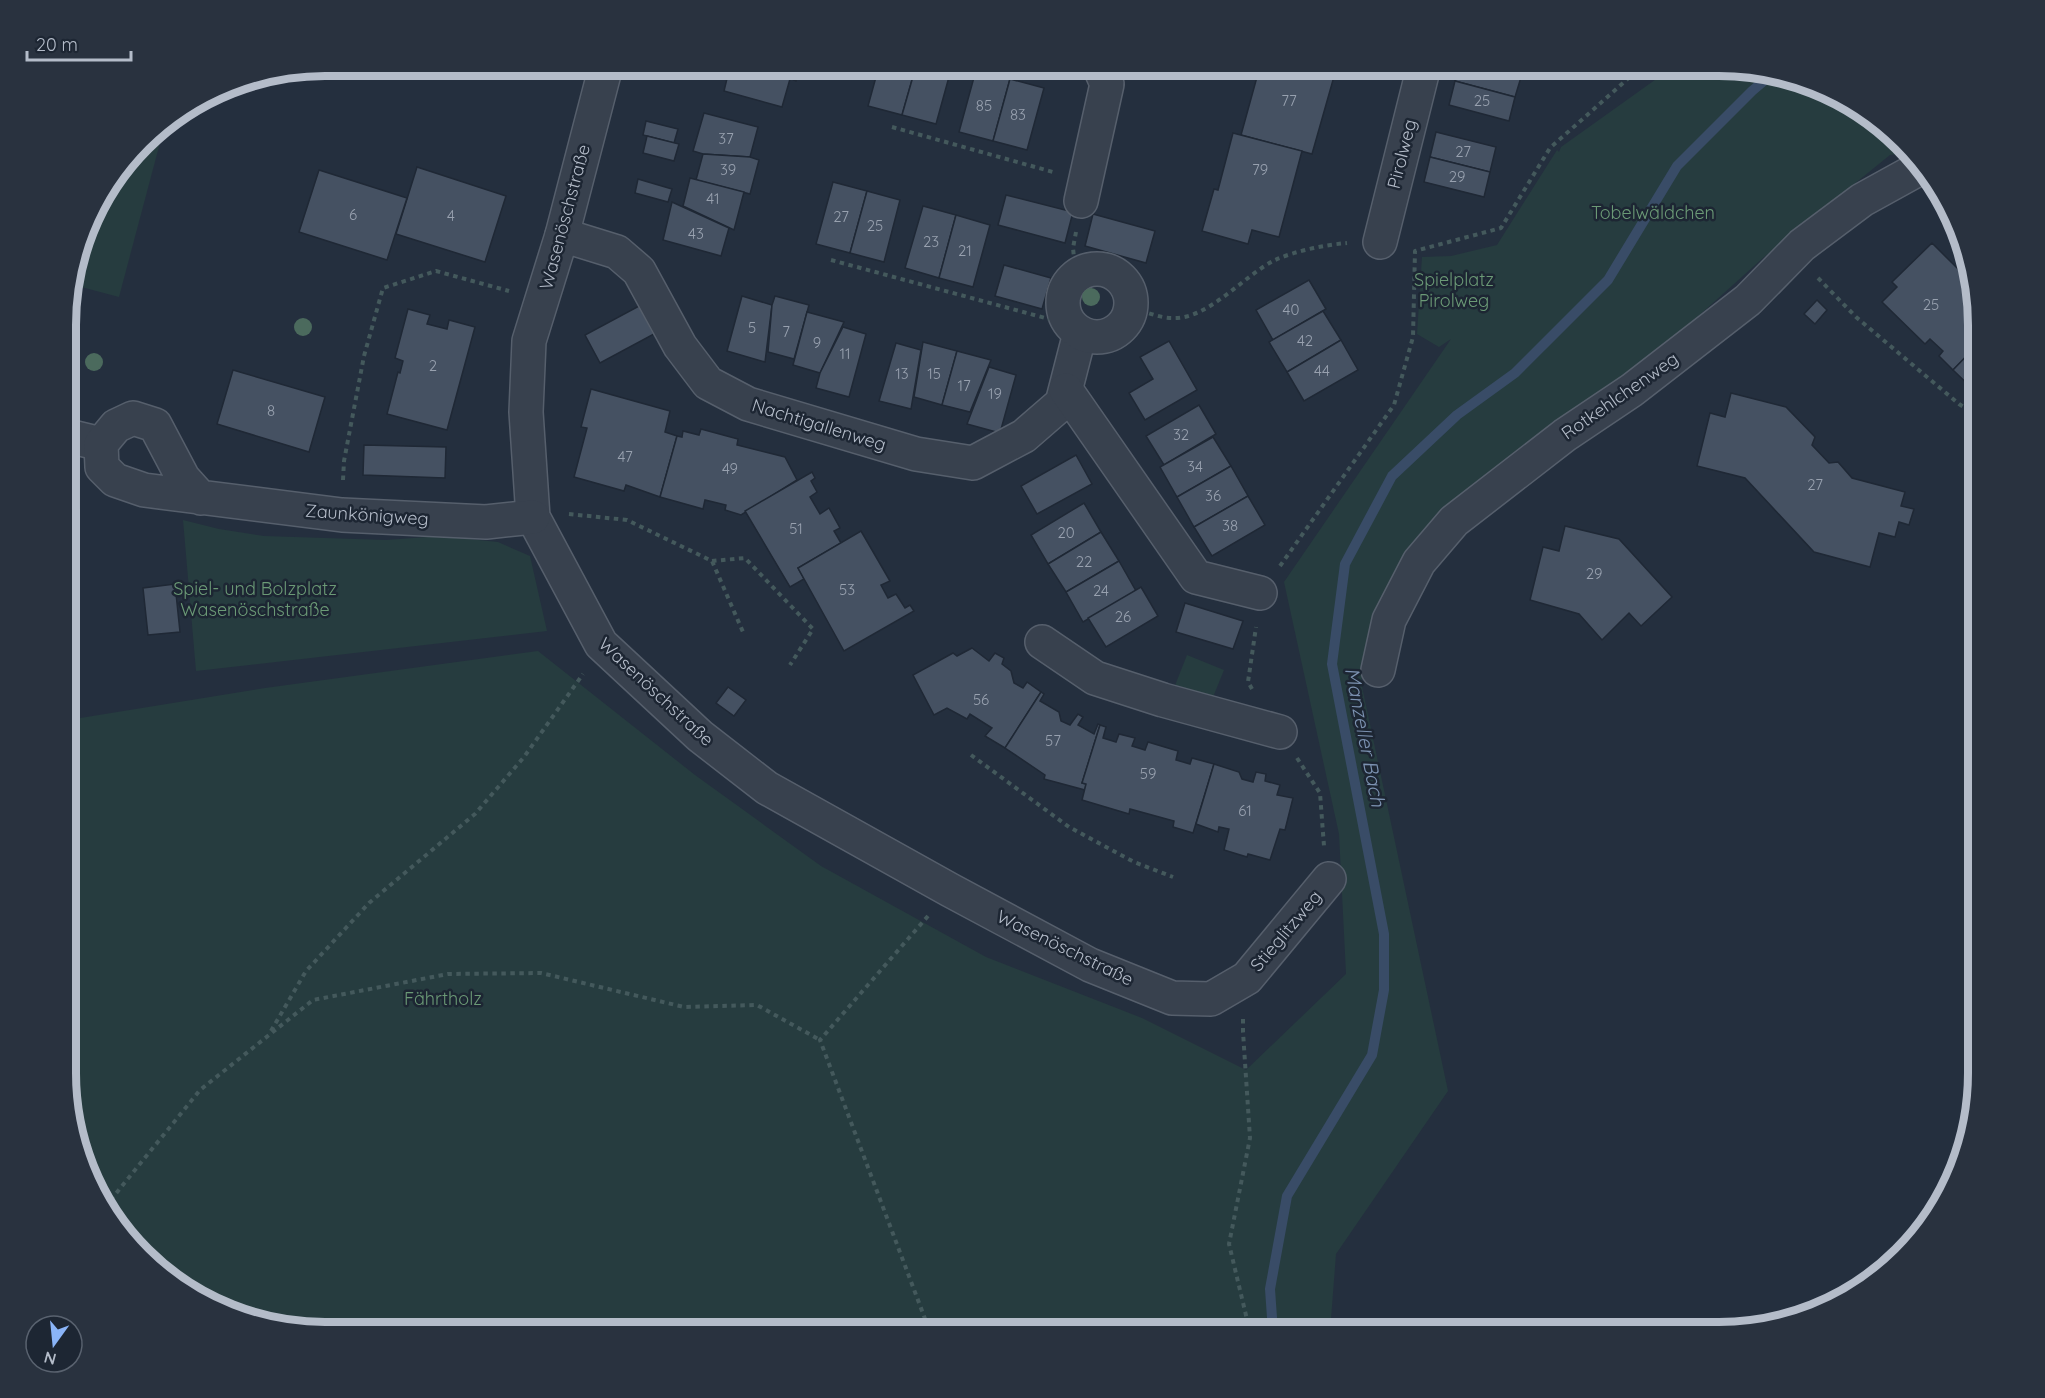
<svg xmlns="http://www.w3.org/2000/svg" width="2045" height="1398" font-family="Quicksand,sans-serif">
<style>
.green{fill:#263c3f}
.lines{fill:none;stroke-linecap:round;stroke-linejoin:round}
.stream{stroke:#394c67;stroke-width:10}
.building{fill:#455162;stroke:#1f2835;stroke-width:1.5}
.minor-casing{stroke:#565f6c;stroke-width:36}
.path{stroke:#44595c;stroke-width:4;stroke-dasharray:4.5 4.5;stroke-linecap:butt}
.minor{stroke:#38414e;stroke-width:33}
.tree{fill:#4b6a5d}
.labels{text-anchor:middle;stroke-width:5;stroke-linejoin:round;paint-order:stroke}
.number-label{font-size:15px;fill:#98a1af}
.street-label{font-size:18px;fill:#b4bcc9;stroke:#1d2633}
.park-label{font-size:18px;fill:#6b9a76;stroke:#1d2633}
.water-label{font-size:20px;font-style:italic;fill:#7c92b1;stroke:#1d2633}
.rim{fill:none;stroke:#b4bcc9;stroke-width:8}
</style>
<rect width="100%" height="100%" fill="#242f3e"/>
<g class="green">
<path d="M368,66H560L558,76Z"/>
<path d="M1673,67H1736L1803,80L1877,119L1907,153L1890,155L1764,257L1644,365L1499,466L1444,507L1399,569L1374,622L1361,682L1448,1091L1336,1254L1330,1332L309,1331L242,1318L168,1279L101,1203L68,1106V720L265,688L538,651L695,775L821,866L986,957L1142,1018L1246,1070L1346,974L1339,834L1284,582L1451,339L1439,347L1417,334L1422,257L1451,256L1497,245L1557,150L1559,152L1561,147Z"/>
<path d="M165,124L119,297L70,284L93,210L154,131Z"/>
<path d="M183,520L219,529L264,536L386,540L440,536L498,542L530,556L547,631L196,671Z"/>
<path d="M1187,655L1224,670L1211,702L1174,688Z"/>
</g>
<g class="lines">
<path class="stream" d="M1273,1332L1270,1289L1287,1196L1372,1055L1384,990V934L1332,664L1345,564L1392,476L1457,415L1515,373L1608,280L1677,166L1752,91L1772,74"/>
</g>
<g class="building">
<path d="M730,66H763L790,79L782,107L724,91Z"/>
<path d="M763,66H799L796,81Z"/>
<path d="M879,66H916L902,115L868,106Z"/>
<path d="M916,66H952L936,124L902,115Z"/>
<path d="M1260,66H1337L1312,154L1241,135Z"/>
<path d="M1460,66H1496L1522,74L1515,97L1455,81Z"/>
<path d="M976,70L1010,79L993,141L959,132Z"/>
<path d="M1010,79L1044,88L1027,150L993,141Z"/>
<path d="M1455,81L1515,97L1509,121L1449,105Z"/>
<path d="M704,113L758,127L750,157L703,154L693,151Z"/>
<path d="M646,121L678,129L674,143L643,135Z"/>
<path d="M1436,132L1496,147L1490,172L1430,157Z"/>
<path d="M1233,133L1302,151L1279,237L1252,230L1248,244L1202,231L1214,189L1218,190Z"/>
<path d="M647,136L679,144L674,161L643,153Z"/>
<path d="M703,154L750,157L759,160L750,194L696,180Z"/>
<path d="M1430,157L1490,172L1484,197L1424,182Z"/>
<path d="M417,167L506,196L485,262L396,234Z"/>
<path d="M319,170L407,198L387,260L299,232Z"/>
<path d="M690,178L744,192L734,230L683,206Z"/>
<path d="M638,179L672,189L668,202L635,193Z"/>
<path d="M833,182L867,191L850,253L816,244Z"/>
<path d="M867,191L900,200L884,262L850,253Z"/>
<path d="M1006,195L1073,212L1065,243L998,225Z"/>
<path d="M672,202L729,228L721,256L663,240Z"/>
<path d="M923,206L956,215L939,278L905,268Z"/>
<path d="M1093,214L1155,231L1146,263L1085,246Z"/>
<path d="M956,215L990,225L973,287L939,278Z"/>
<path d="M1932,243L1958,269L1963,263L1965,266L1978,309V344L1953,370L1939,356L1943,351L1930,339L1925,344L1882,302L1897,287L1892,282Z"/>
<path d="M1004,265L1051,278L1042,309L995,296Z"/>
<path d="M1309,280L1326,309L1273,340L1256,310Z"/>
<path d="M742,296L772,305L765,362L727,351Z"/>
<path d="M775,296L809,305L794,359L768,352L772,305Z"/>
<path d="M1817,300L1827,310L1815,324L1804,314Z"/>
<path d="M639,306L654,334L600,363L585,335Z"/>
<path d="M408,309L430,315L427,324L447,329L449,320L475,327L447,430L387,414L398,372L400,373L403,361L395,358Z"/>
<path d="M1323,311L1341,340L1287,372L1269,342Z"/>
<path d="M807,312L844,322L820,373L793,365Z"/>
<path d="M843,327L866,334L849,397L816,388L820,373Z"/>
<path d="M1341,340L1358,370L1304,401L1287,372Z"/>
<path d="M1169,341L1197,390L1145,420L1129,393L1153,379L1140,357Z"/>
<path d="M923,342L957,351L942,405L914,397Z"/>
<path d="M896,343L921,350L911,409L879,401Z"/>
<path d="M1978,344V394L1953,370Z"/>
<path d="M957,351L991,360L970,412L942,405Z"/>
<path d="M989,367L1016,375L1000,433L967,424Z"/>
<path d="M233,370L325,397L309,452L217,424Z"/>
<path d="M591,389L670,411L665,432L677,436L660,497L626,485L624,491L574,477L587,428L581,427Z"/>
<path d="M1731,393L1786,407L1815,437L1812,445L1829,463L1838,462L1852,478L1905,492L1901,506L1914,509L1909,525L1899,522L1895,537L1879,533L1870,567L1814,552L1745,478L1697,466L1710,413L1725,417Z"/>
<path d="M1199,405L1216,434L1164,465L1146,436Z"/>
<path d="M701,429L738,439L737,445L785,457L797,480L741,515L725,510L726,505L705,500L703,509L660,497L677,436L682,437L683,431L699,435Z"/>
<path d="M1213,437L1231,466L1177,497L1160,467Z"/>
<path d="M364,445L446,447L445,478L363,475Z"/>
<path d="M1076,455L1092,484L1037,514L1021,486Z"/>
<path d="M1231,466L1248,496L1194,527L1177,497Z"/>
<path d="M812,472L815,478L811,481L817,492L810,497L820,514L829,508L840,528L834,531L841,543L798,568L804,579L790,587L745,511Z"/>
<path d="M1248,496L1265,525L1212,556L1194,527Z"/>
<path d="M1084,503L1101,532L1048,564L1031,535Z"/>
<path d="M1565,526L1619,539L1672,597L1641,626L1629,613L1602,640L1579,614L1530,600L1543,547L1559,551Z"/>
<path d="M861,531L890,581L881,585L888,598L896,594L905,608L910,605L914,611L844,651L798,568Z"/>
<path d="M1101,532L1119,561L1066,592L1048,564Z"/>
<path d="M1119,561L1136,591L1083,622L1066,592Z"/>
<path d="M175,584L180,632L148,635L143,588Z"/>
<path d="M1141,587L1158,616L1106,647L1088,618Z"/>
<path d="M1185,603L1243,621L1233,649L1176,632Z"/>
<path d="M972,648L989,661L995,653L1004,658L1002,664L1011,671L1014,683L1023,688L1027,682L1041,692L1005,748L985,736L992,728L970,714L967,719L947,708L934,715L913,675L953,653L957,656Z"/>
<path d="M728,687L746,700L734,716L716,703Z"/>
<path d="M1041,692L1044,694L1040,701L1059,712L1061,721L1070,725L1078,714L1083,717L1078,725L1094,734L1098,724L1100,725L1082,783L1086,784L1085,790L1044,779L1045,775L1005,748Z"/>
<path d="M1100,725L1106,727L1103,738L1116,742L1119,734L1135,738L1132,746L1145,750L1148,742L1178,751L1176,760L1190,764L1192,758L1214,764L1193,833L1173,827L1174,821L1130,809L1129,814L1082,800L1086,784L1082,783Z"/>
<path d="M1214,764L1239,772L1242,779L1253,782L1256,772L1266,774L1265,781L1280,785L1277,795L1293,798L1285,830L1280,829L1270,860L1248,854L1247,857L1224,850L1229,829L1219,827L1218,832L1196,824Z"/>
</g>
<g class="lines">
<g class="minor-casing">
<g id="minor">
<path d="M606,66L562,235L529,341L526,412L533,517L601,644L700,736L767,788L950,890L1090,965L1172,998L1211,999L1247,978L1329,879"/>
<path d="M1081,201L1107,84L1099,66"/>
<path d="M562,235L617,252L639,271L680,346L708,383L748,404L916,454L973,463L1024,436L1062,403L1080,333"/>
<path d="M1380,242L1424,66"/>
<circle cx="1097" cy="303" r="34"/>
<path d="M1066,390L1196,577L1260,593"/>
<path d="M68,436L101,444"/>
<path d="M201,498L183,478L155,425L133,418L116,426L101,444L102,467L115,480L144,490L342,515L486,522L533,517"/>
<path d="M1042,642L1095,678L1163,700L1280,732"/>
<path d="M1378,670L1389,620L1419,562L1454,521L1565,435L1632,390L1748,300L1802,245L1862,200L1920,168"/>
</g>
</g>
<g class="path">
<path d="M1627,66L1631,75"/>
<path d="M892,127L1053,172"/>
<path d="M1076,232L1073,248L1076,276"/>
<path d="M831,260L1049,319"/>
<path d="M1818,278L1856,317L1959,404L1978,416"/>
<path d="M1132,308C1144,311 1159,318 1172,318C1208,320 1243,276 1275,260C1295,251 1324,245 1347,243"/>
<path d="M343,480L344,461L364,356L383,288L436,271L509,291"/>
<path d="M569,514L627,520L712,561L743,632"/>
<path d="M712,561L745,558L813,629L790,665"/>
<path d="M1280,566L1394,405L1413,337L1415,251L1501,228L1550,148L1641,67"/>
<path d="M1252,689L1248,682L1256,627"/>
<path d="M971,755L1069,827L1134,862L1173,877"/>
<path d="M1297,758L1320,793L1324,846"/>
<path d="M928,916L820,1040L930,1332"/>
<path d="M1243,1019V1032L1250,1138L1229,1244L1250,1332"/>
<path d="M271,1031L306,971L369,903L475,814L524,757L583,674"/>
<path d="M105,1207L200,1090L313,1000L448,974L541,973L684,1007L757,1005L820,1040"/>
</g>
<use href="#minor" class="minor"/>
</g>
<g class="tree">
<circle cx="1091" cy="297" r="9"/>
<circle cx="303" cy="327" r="9"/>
<circle cx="94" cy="362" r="9"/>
</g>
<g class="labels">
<g class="number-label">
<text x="1289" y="106">77</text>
<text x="1482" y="106">25</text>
<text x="984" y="111">85</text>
<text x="1018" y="120">83</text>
<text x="726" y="144">37</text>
<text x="1463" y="157">27</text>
<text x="728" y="175">39</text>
<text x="1260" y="175">79</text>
<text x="1457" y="182">29</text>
<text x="713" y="204">41</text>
<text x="353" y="220">6</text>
<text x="451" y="221">4</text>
<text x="841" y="222">27</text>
<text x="875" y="231">25</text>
<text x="696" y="239">43</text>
<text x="931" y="247">23</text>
<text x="965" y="256">21</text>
<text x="1931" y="310">25</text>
<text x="1291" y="315">40</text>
<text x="752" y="333">5</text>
<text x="786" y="337">7</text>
<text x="1305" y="346">42</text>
<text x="817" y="348">9</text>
<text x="845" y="359">11</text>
<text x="433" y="371">2</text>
<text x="1322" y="376">44</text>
<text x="902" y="379">13</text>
<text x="934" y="379">15</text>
<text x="964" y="391">17</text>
<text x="995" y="399">19</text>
<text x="271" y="416">8</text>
<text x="1181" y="440">32</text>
<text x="625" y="462">47</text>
<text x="1195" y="472">34</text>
<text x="730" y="474">49</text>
<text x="1815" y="490">27</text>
<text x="1213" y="501">36</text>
<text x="1230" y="531">38</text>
<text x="796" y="534">51</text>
<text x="1066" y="538">20</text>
<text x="1084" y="567">22</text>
<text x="1594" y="579">29</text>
<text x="847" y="595">53</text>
<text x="1101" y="596">24</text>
<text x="1123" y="622">26</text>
<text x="981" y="705">56</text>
<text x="1053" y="746">57</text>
<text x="1148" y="779">59</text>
<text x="1245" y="816">61</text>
</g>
<g class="street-label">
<text transform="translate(1402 154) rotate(-76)" y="6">Pirolweg</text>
<text transform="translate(565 217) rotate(-75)" y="6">Wasenöschstraße</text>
<text transform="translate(1620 396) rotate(-35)" y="6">Rotkehlchenweg</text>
<text transform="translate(819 425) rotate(17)" y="6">Nachtigallenweg</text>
<text transform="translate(367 515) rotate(4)" y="6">Zaunkönigweg</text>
<text transform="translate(656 692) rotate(43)" y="6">Wasenöschstraße</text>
<text transform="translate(1286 931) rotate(-50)" y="6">Stieglitzweg</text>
<text transform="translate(1065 948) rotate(26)" y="6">Wasenöschstraße</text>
</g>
<g class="park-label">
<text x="1653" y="219">Tobelwäldchen</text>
<text x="1454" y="286">Spielplatz<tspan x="1454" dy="21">Pirolweg</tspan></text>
<text x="255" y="595">Spiel- und Bolzplatz<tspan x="255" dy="21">Wasenöschstraße</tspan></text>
<text x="443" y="1005">Fährtholz</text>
</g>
<g class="water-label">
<text transform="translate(1365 737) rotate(79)" y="7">Manzeller Bach</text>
</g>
</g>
<path d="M0 0H2045V1398H0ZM325 76H1719A249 249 0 0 1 1968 325V1073A249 249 0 0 1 1719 1322H325A249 249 0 0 1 76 1073V325A249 249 0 0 1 325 76Z" fill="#29323f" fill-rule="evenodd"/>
<path class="rim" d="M325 76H1719A249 249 0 0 1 1968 325V1073A249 249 0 0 1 1719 1322H325A249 249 0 0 1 76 1073V325A249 249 0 0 1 325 76Z"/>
<g transform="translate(54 1344) rotate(195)"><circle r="28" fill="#1d2633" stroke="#59626f" stroke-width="1.5"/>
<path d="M0-4.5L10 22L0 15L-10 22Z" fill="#8ab4f8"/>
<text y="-9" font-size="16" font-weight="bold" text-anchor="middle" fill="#b4bcc9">N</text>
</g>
<path d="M27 51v9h104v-9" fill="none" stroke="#b4bcc9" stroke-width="3"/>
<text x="36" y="51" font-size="18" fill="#b4bcc9" stroke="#1d2633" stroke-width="4.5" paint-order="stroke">20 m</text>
</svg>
